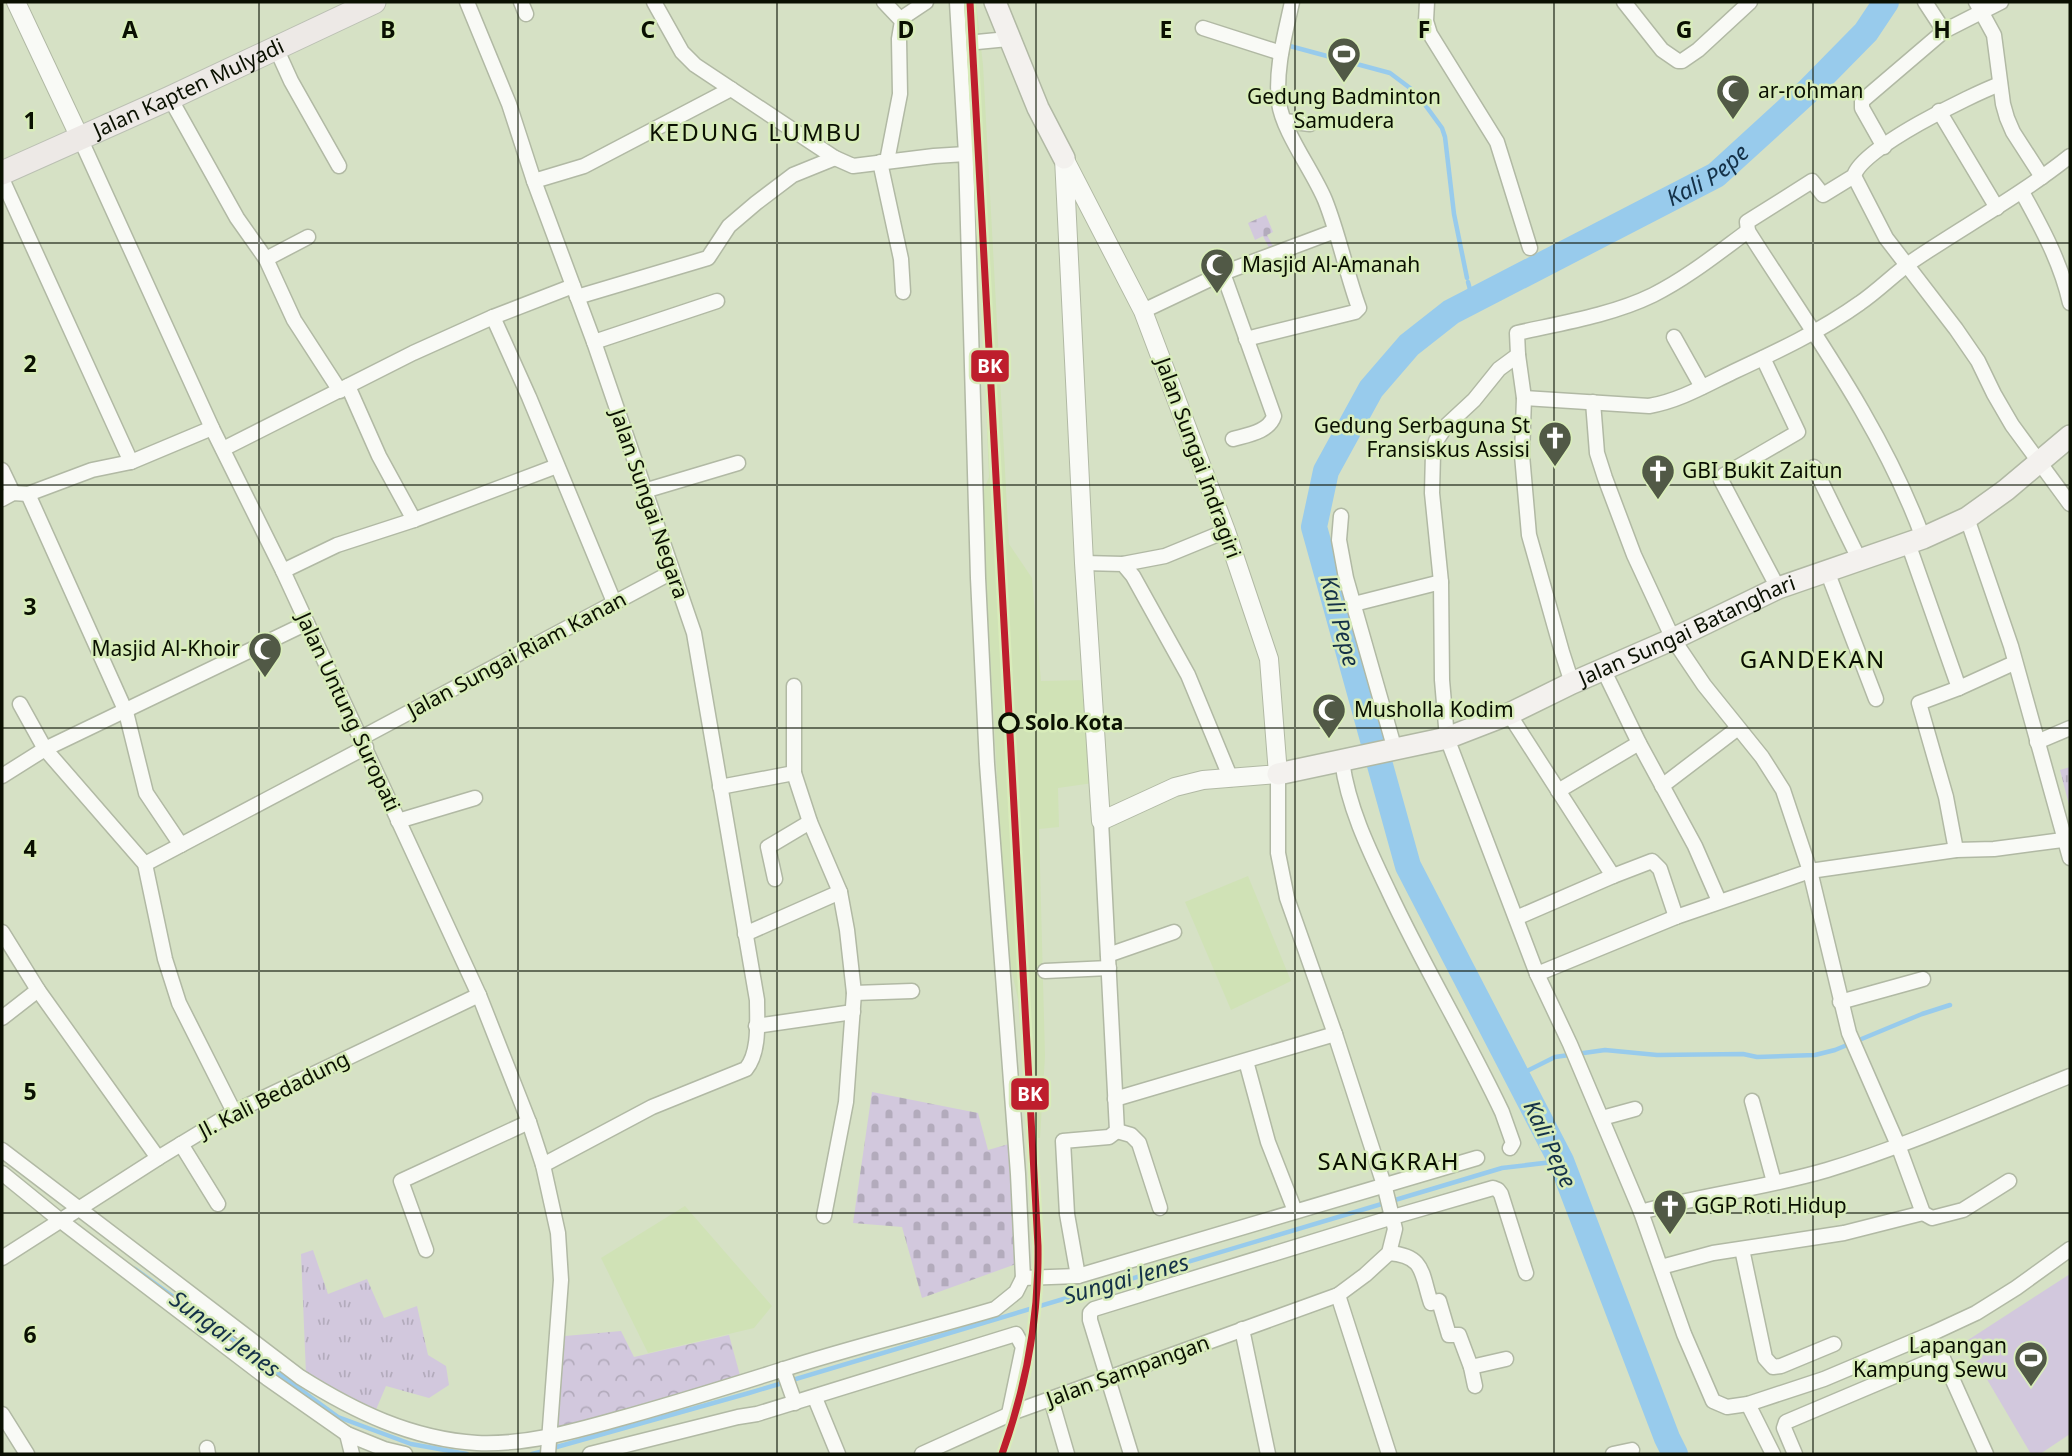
<svg xmlns="http://www.w3.org/2000/svg" width="2072" height="1456" font-family="'Noto Sans',sans-serif">
<style>
.built{fill:#d0e2b6}
.forest{fill:url(#forest-crowns)}
.cemetery{fill:url(#cemetery-stones)}
.park{fill:url(#park-tufts)}
.pitch{fill:#d2c8dd}
.lines{fill:none;stroke-linecap:round;stroke-linejoin:round}
.stream{stroke:#98cbec;stroke-width:4.5}
.river{stroke:#98cbec;stroke-width:26}
.minor-casing{stroke:#b1b9a4;stroke-width:17}
.tertiary-casing{stroke:#b1b9a4;stroke-width:20}
.secondary-casing{stroke:#b1b9a4;stroke-width:24}
.primary-casing{stroke:#bbc0b3;stroke-width:25}
.minor{stroke:#f9faf6;stroke-width:14}
.tertiary{stroke:#f9faf6;stroke-width:18}
.secondary{stroke:#f3f1ee;stroke-width:21}
.primary{stroke:#ede9e6;stroke-width:23}
.rail-1-casing{stroke:#d8ecba;stroke-width:12}
.rail-1{stroke:#be1e2d;stroke-width:7}
.grid{fill:none;stroke:#0a1001;stroke-width:2;stroke-opacity:0.55}
.stop-dot{fill:#d8ecba;stroke:#0a1001;stroke-width:3.5}
.labels{text-anchor:middle;stroke-width:5;stroke-linejoin:round;paint-order:stroke}
.street-label{font-size:21px;fill:#0a1001;stroke:#d8ecba}
.poi-label{font-size:21px;fill:#0a1001;stroke:#d8ecba;text-anchor:start}
.stop-label{font-size:21px;font-weight:bold;fill:#0a1001;stroke:#d8ecba;text-anchor:start}
.water-label{font-size:23px;font-style:italic;fill:#143148;stroke:#d8ecba}
.quarter-label{font-size:24px;letter-spacing:2px;fill:#0a1001;stroke:#d8ecba}
.grid-label{font-size:23px;text-anchor:middle;font-weight:bold;fill:#0a1001;stroke:#d8ecba;stroke-width:5;stroke-linejoin:round;paint-order:stroke}
.line-badge{stroke:#d8ecba;stroke-width:2.5}
.badge-label{font-size:19px;text-anchor:middle;font-weight:bold;fill:#fff}
</style>
<defs>
<pattern id="forest-crowns" width="20" height="18" patternUnits="userSpaceOnUse" patternTransform="scale(1.75)"><rect width="20" height="18" fill="#d2c8dd"/><path d="M2 6a3 3 0 1 1 6 0M12 15a3 3 0 1 1 6 0" fill="none" stroke="#b3abbc"/></pattern>
<pattern id="cemetery-stones" width="16" height="16" patternUnits="userSpaceOnUse" patternTransform="scale(1.75)"><rect width="16" height="16" fill="#d2c8dd"/><path d="M2 7V4a2 2 0 0 1 4 0v3zM10 15v-3a2 2 0 0 1 4 0v3z" fill="#b3abbc"/></pattern>
<pattern id="park-tufts" width="24" height="20" patternUnits="userSpaceOnUse" patternTransform="scale(1.75)"><rect width="24" height="20" fill="#d2c8dd"/><path d="M3 7l-1-3M5 7V3M7 7l1-3M15 17l-1-3M17 17v-4M19 17l1-3" fill="none" stroke="#b3abbc"/></pattern>
</defs>
<rect width="100%" height="100%" fill="#d6e1c5"/>
<g class="built">
<path d="M964,2H976L983,65L1009,544L1032,578L1041,681L1088,680L1093,783L1058,788L1059,827L1039,829L1045,1056L1040,1138H1029L1018,999L1007,950L981,497L989,477L973,95Z"/>
<path d="M1248,876L1291,981L1231,1010L1185,902Z"/>
<path d="M685,1206L772,1306L754,1328L648,1353L601,1258Z"/>
</g>
<path class="forest" d="M621,1331L634,1357L729,1335L741,1379L557,1428L565,1336Z"/>
<g class="cemetery">
<path d="M1266,215L1273,232L1267,235L1273,246L1269,248L1263,236L1255,240L1248,223Z"/>
<path d="M872,1092L978,1113L988,1150L1009,1144L1016,1264L922,1298L902,1227L853,1223Z"/>
</g>
<g class="park">
<path d="M2070,767V809L2060,770Z"/>
<path d="M313,1250L328,1294L367,1279L384,1318L417,1306L428,1355L446,1366L449,1385L429,1398L386,1386L375,1412L306,1374L301,1254Z"/>
</g>
<path class="pitch" d="M2070,1274V1434L2040,1454H2031L1965,1342Z"/>
<g class="lines">
<g class="stream">
<path d="M1286,45L1390,73L1410,88L1423,102L1442,128L1445,137L1454,214L1467,278"/>
<path d="M1451,312L1472,297L1468,282"/>
<path d="M1517,1076L1555,1057L1605,1050L1657,1055L1743,1054L1757,1057L1815,1055L1835,1050L1922,1014L1950,1005"/>
<path d="M135,1269L338,1417L411,1444L467,1454"/>
<path d="M553,1448L749,1393L1502,1168L1561,1161"/>
<path d="M532,1454L544,1451"/>
</g>
<path class="river" id="s1" d="M1675,1454L1667,1438L1561,1161L1408,866L1314,527L1326,471L1371,389L1409,345L1451,312L1716,175L1807,92L1866,32L1886,2"/>
<g class="minor-casing">
<g id="minor">
<path d="M467,2L509,104L534,181L594,342L694,633L757,1000C757,1021 760,1052 746,1069L652,1107L543,1165"/>
<path d="M521,2L526,14"/>
<path d="M654,2L682,52L695,65L835,158L853,166L934,156L966,154L978,578L987,764L1018,1174L1023,1278L1078,1276L1477,1158"/>
<path d="M884,2L902,21L899,39L900,94L887,161"/>
<path d="M957,2L966,154"/>
<path d="M1427,2L1426,21L1430,34L1497,142L1530,248"/>
<path d="M1624,2L1662,50L1678,61H1682L1698,50L1750,2"/>
<path d="M1925,2L1944,31"/>
<path d="M1976,2L1994,35L2003,104L2007,118L2013,132L2042,177"/>
<path d="M902,18L926,2"/>
<path d="M1203,28L1281,53"/>
<path d="M977,42L1008,39"/>
<path d="M276,48L291,81L339,166"/>
<path d="M170,98L237,218L266,259L294,320L340,391"/>
<path d="M1939,111L1997,208"/>
<path d="M1285,121L1310,124"/>
<path d="M80,138L212,428L283,571L479,995L529,1122L543,1165L558,1233L561,1280L548,1454"/>
<path d="M1884,147L1862,108V101L1944,31L2001,2"/>
<path d="M880,162L901,259L903,292"/>
<path d="M1854,176L1886,238L1956,329L1978,361L1994,394L2012,425L2070,504"/>
<path d="M2,179L131,462"/>
<path d="M534,181L584,166L731,89"/>
<path d="M2022,192C2042,228 2061,263 2070,303"/>
<path d="M1748,231C1718,253 1687,278 1653,295C1612,315 1562,323 1517,333L1518,355L1499,369L1474,400L1446,426L1436,441L1433,453L1432,493L1441,582L1442,680L1447,738L1537,974L1570,1044L1641,1212L1684,1334L1713,1401L1727,1407L1748,1404L1824,1379L1933,1333L1976,1313L2016,1288L2070,1249"/>
<path d="M266,259L308,237"/>
<path d="M1223,273L1274,416C1269,432 1247,435 1233,439"/>
<path d="M577,297L708,258L729,226L756,203L793,175L835,158"/>
<path d="M1143,311L1223,273L1335,231"/>
<path d="M493,317L529,397L614,602"/>
<path d="M1674,337L1702,387"/>
<path d="M1246,339L1355,312L1359,308C1346,272 1339,235 1325,200C1313,171 1283,132 1279,103C1275,69 1285,35 1292,2"/>
<path d="M594,342L717,301"/>
<path d="M1518,355L1524,398L1522,455L1529,535L1562,652L1572,683"/>
<path d="M1763,358L1798,432L1724,475L1721,480L1778,588"/>
<path d="M348,386L379,456L414,520"/>
<path d="M1524,398L1649,406C1679,401 1706,385 1733,372C1776,352 1821,331 1860,303C1879,290 1895,273 1914,260C1966,225 2021,195 2070,156"/>
<path d="M1593,402L1597,453L1605,478L1634,555L1673,639L1704,685L1762,757L1783,790L1810,871L1849,1033L1898,1145L1923,1213L1932,1218L1963,1210L2009,1181"/>
<path d="M223,449L413,353L493,317L573,286"/>
<path d="M1814,467L1859,559"/>
<path d="M2,470L13,493"/>
<path d="M644,491L738,463"/>
<path d="M28,494L126,712L146,793L181,845"/>
<path d="M2,499L13,493L28,494L92,470L131,462L212,428"/>
<path d="M1341,516L1339,540L1346,578L1395,750"/>
<path d="M1967,518L2011,646L2070,858"/>
<path d="M1923,538C1884,431 1816,337 1755,242L1748,231L1747,222L1812,181L1823,195L1854,176C1861,148 1971,95 2000,84"/>
<path d="M1908,543L1959,688"/>
<path d="M1084,563L1123,564L1133,576L1188,675L1231,779"/>
<path d="M1123,564L1165,556L1226,531"/>
<path d="M283,571L337,545L414,520L557,466"/>
<path d="M1827,571L1876,699"/>
<path d="M1354,604L1441,582"/>
<path d="M1603,669L1639,743L1695,846L1719,901"/>
<path d="M20,704L45,749L145,864L165,959L179,1003L234,1112"/>
<path d="M1509,714L1613,876"/>
<path d="M361,738L672,572"/>
<path d="M2037,742L2070,728"/>
<path d="M1342,761C1348,807 1369,850 1389,892C1424,967 1467,1038 1502,1112L1513,1143L1510,1148"/>
<path d="M794,773V686"/>
<path d="M2,776L45,749L307,623"/>
<path d="M1662,786L1738,728"/>
<path d="M720,787L794,773L810,822L840,892L847,930L854,993L846,1102L824,1216"/>
<path d="M1558,791L1639,743"/>
<path d="M398,821L475,798"/>
<path d="M1101,821L1117,1131"/>
<path d="M1956,850L1946,797L1919,703L1959,688L2014,663"/>
<path d="M145,864L366,747"/>
<path d="M775,879L768,847L810,822"/>
<path d="M1516,918L1613,876L1652,861L1660,869L1676,917"/>
<path d="M2,932L38,990L158,1158"/>
<path d="M745,934L840,892"/>
<path d="M1108,955L1174,932"/>
<path d="M1045,971L1109,968"/>
<path d="M1537,974L1676,917L1810,871L1956,850L1994,849L2070,839"/>
<path d="M854,993L912,991"/>
<path d="M1840,1002L1923,979"/>
<path d="M2,1018L38,990"/>
<path d="M756,1026L853,1012"/>
<path d="M1246,1061L1268,1142L1295,1211"/>
<path d="M1115,1099L1335,1034"/>
<path d="M1752,1101L1774,1182"/>
<path d="M1602,1118L1635,1109"/>
<path d="M1117,1131L1131,1135L1139,1143L1160,1208"/>
<path d="M181,1144L218,1204"/>
<path d="M2,1150L300,1377C354,1411 411,1439 477,1443C525,1445 572,1432 618,1419C673,1404 727,1387 781,1370C851,1347 924,1330 995,1309L1016,1292L1023,1278"/>
<path d="M2,1173L61,1221L267,1378L347,1434L384,1449L405,1454"/>
<path d="M1641,1212C1702,1195 1766,1188 1827,1170C1910,1145 1990,1108 2070,1076"/>
<path d="M1742,1249L1765,1358L1773,1367L1781,1366L1834,1344"/>
<path d="M426,1250L401,1181L529,1122"/>
<path d="M1389,1253C1425,1256 1421,1273 1431,1303L1439,1301L1449,1335H1459L1471,1367L1475,1386"/>
<path d="M2,1258L158,1158L234,1112L479,995"/>
<path d="M1661,1267L1713,1253L1844,1233L1923,1213"/>
<path d="M1078,1276L1067,1214L1063,1141L1109,1137L1117,1131"/>
<path d="M1338,1295L1389,1454"/>
<path d="M1242,1329L1268,1454"/>
<path d="M1471,1367L1506,1359"/>
<path d="M783,1369L795,1403"/>
<path d="M815,1398L838,1454"/>
<path d="M1051,1399L1067,1454"/>
<path d="M1748,1404L1773,1454"/>
<path d="M2,1414L27,1454"/>
<path d="M347,1434L352,1454"/>
<path d="M207,1448L208,1454"/>
<path d="M590,1454L738,1417L757,1414L1016,1334L1023,1347L1009,1414"/>
<path d="M922,1454L1017,1411L1338,1295L1365,1275L1389,1253L1395,1229L1385,1188L1335,1034L1287,898L1278,853V774"/>
<path d="M1131,1454L1090,1320V1313L1094,1309L1393,1217L1493,1188L1498,1190L1501,1194L1526,1273"/>
<path d="M1613,1454L1632,1450"/>
<path d="M1795,1454L1784,1428L1786,1422L1942,1356L1986,1454"/>
</g>
</g>
<g class="tertiary-casing">
<g id="tertiary">
<path d="M16,2L80,138"/>
<path d="M1064,158L1143,311L1226,531L1269,659L1278,774L1203,780L1175,787L1101,821L1084,563Z"/>
</g>
</g>
<g class="secondary-casing">
<g id="secondary">
<path d="M995,2L1038,108L1064,158"/>
<path id="s2" d="M1278,774L1447,738L1509,714L1572,683L1673,639L1778,588L1923,538L1967,518L2006,490L2070,436"/>
</g>
</g>
<g class="primary-casing">
<g id="primary">
<path id="s3" d="M2,173L170,98L374,2"/>
</g>
</g>
<use href="#minor" class="minor"/>
<use href="#tertiary" class="tertiary"/>
<use href="#secondary" class="secondary"/>
<use href="#primary" class="primary"/>
<g class="rail-1-casing">
<path id="rail-1" d="M970,2L1038,1246C1039,1318 1026,1387 1002,1454"/>
</g>
<use href="#rail-1" class="rail-1"/>
</g>
<path class="grid" d="M259,2V1454M518,2V1454M777,2V1454M1036,2V1454M1295,2V1454M1554,2V1454M1813,2V1454M2,243H2070M2,485H2070M2,728H2070M2,971H2070M2,1213H2070"/>
<defs>
<g id="stadium-pin" transform="scale(1.75)"><path d="M0 17L-7.5 6A9.5 9.5 0 1 1 7.5 6Z" fill="#515946" stroke="#d8ecba"/><path d="M0-5a6.5 5 0 1 0 0 10a6.5 5 0 1 0 0-10ZM-3.5-1.8h7v3.6h-7Z" fill="#fff"/></g>
<g id="mosque-pin" transform="scale(1.75)"><path d="M0 17L-7.5 6A9.5 9.5 0 1 1 7.5 6Z" fill="#515946" stroke="#d8ecba"/><path d="M3.5-4.9A6 6 0 1 0 3.5 4.9A5 5 0 1 1 3.5-4.9Z" fill="#fff"/></g>
<g id="church-pin" transform="scale(1.75)"><path d="M0 17L-7.5 6A9.5 9.5 0 1 1 7.5 6Z" fill="#515946" stroke="#d8ecba"/><path d="M-1.2-6h2.4v3.5h3.3v2.4h-3.3V6h-2.4V-.1h-3.3v-2.4h3.3Z" fill="#fff"/></g>
</defs>
<g fill-rule="evenodd">
<use href="#stadium-pin" x="1344" y="54"/>
<use href="#mosque-pin" x="1733" y="91"/>
<use href="#mosque-pin" x="1217" y="265"/>
<use href="#church-pin" x="1555" y="438"/>
<use href="#church-pin" x="1658" y="471"/>
<use href="#mosque-pin" x="265" y="649"/>
<use href="#mosque-pin" x="1329" y="710"/>
<use href="#church-pin" x="1670" y="1206"/>
<use href="#stadium-pin" x="2031" y="1358"/>
</g>
<circle class="stop-dot" cx="1009" cy="723" r="9"/>
<g class="labels">
<g class="street-label">
<text dy="7" stroke="none"><textPath href="#s3" startOffset="205">Jalan Kapten Mulyadi</textPath></text>
<text transform="translate(1198 458) rotate(70)" y="7">Jalan Sungai Indragiri</text>
<text transform="translate(649 504) rotate(71)" y="7">Jalan Sungai Negara</text>
<text dy="7" stroke="none"><textPath href="#s2" startOffset="436">Jalan Sungai Batanghari</textPath></text>
<text transform="translate(517 655) rotate(-28)" y="7">Jalan Sungai Riam Kanan</text>
<text transform="translate(348 712) rotate(65)" y="7">Jalan Untung Suropati</text>
<text transform="translate(274 1095) rotate(-27)" y="7">Jl. Kali Bedadung</text>
<text transform="translate(1128 1371) rotate(-20)" y="7">Jalan Sampangan</text>
</g>
<g class="poi-label">
<text x="1758" y="98">ar-rohman</text>
<text x="1344" y="104" text-anchor="middle">Gedung Badminton<tspan x="1344" dy="24">Samudera</tspan></text>
<text x="1242" y="272">Masjid Al-Amanah</text>
<text x="1530" y="433" text-anchor="end">Gedung Serbaguna St<tspan x="1530" dy="24">Fransiskus Assisi</tspan></text>
<text x="1682" y="478">GBI Bukit Zaitun</text>
<text x="240" y="656" text-anchor="end">Masjid Al-Khoir</text>
<text x="1354" y="717">Musholla Kodim</text>
<text x="1694" y="1213">GGP Roti Hidup</text>
<text x="2007" y="1353" text-anchor="end">Lapangan<tspan x="2007" dy="24">Kampung Sewu</tspan></text>
</g>
<g class="stop-label">
<text x="1025" y="730">Solo Kota</text>
</g>
<g class="water-label">
<text dy="8" stroke="none"><textPath href="#s1" startOffset="1552">Kali Pepe</textPath></text>
<text transform="translate(1340 621) rotate(75)" y="8">Kali Pepe</text>
<text transform="translate(1550 1144) rotate(65)" y="8">Kali Pepe</text>
<text transform="translate(1126 1279) rotate(-16)" y="8">Sungai Jenes</text>
<text transform="translate(225 1334) rotate(36)" y="8">Sungai Jenes</text>
</g>
<g class="quarter-label">
<text x="756" y="141">KEDUNG LUMBU</text>
<text x="1813" y="668">GANDEKAN</text>
<text x="1389" y="1170">SANGKRAH</text>
</g>
</g>
<g class="grid-label">
<text x="130" y="38">A</text>
<text x="388" y="38">B</text>
<text x="648" y="38">C</text>
<text x="906" y="38">D</text>
<text x="1166" y="38">E</text>
<text x="1424" y="38">F</text>
<text x="1684" y="38">G</text>
<text x="1942" y="38">H</text>
<text x="30" y="129">1</text>
<text x="30" y="372">2</text>
<text x="30" y="615">3</text>
<text x="30" y="857">4</text>
<text x="30" y="1100">5</text>
<text x="30" y="1343">6</text>
</g>
<g class="line-badge">
<rect x="970" y="349" width="40" height="34" rx="7" fill="#be1e2d"/>
<rect x="1010" y="1077" width="40" height="34" rx="7" fill="#be1e2d"/>
</g>
<g class="badge-label">
<text x="990" y="373">BK</text>
<text x="1030" y="1101">BK</text>
</g>
<rect width="2072" height="1456" fill="none" stroke="#0a1001" stroke-width="7"/>
</svg>
